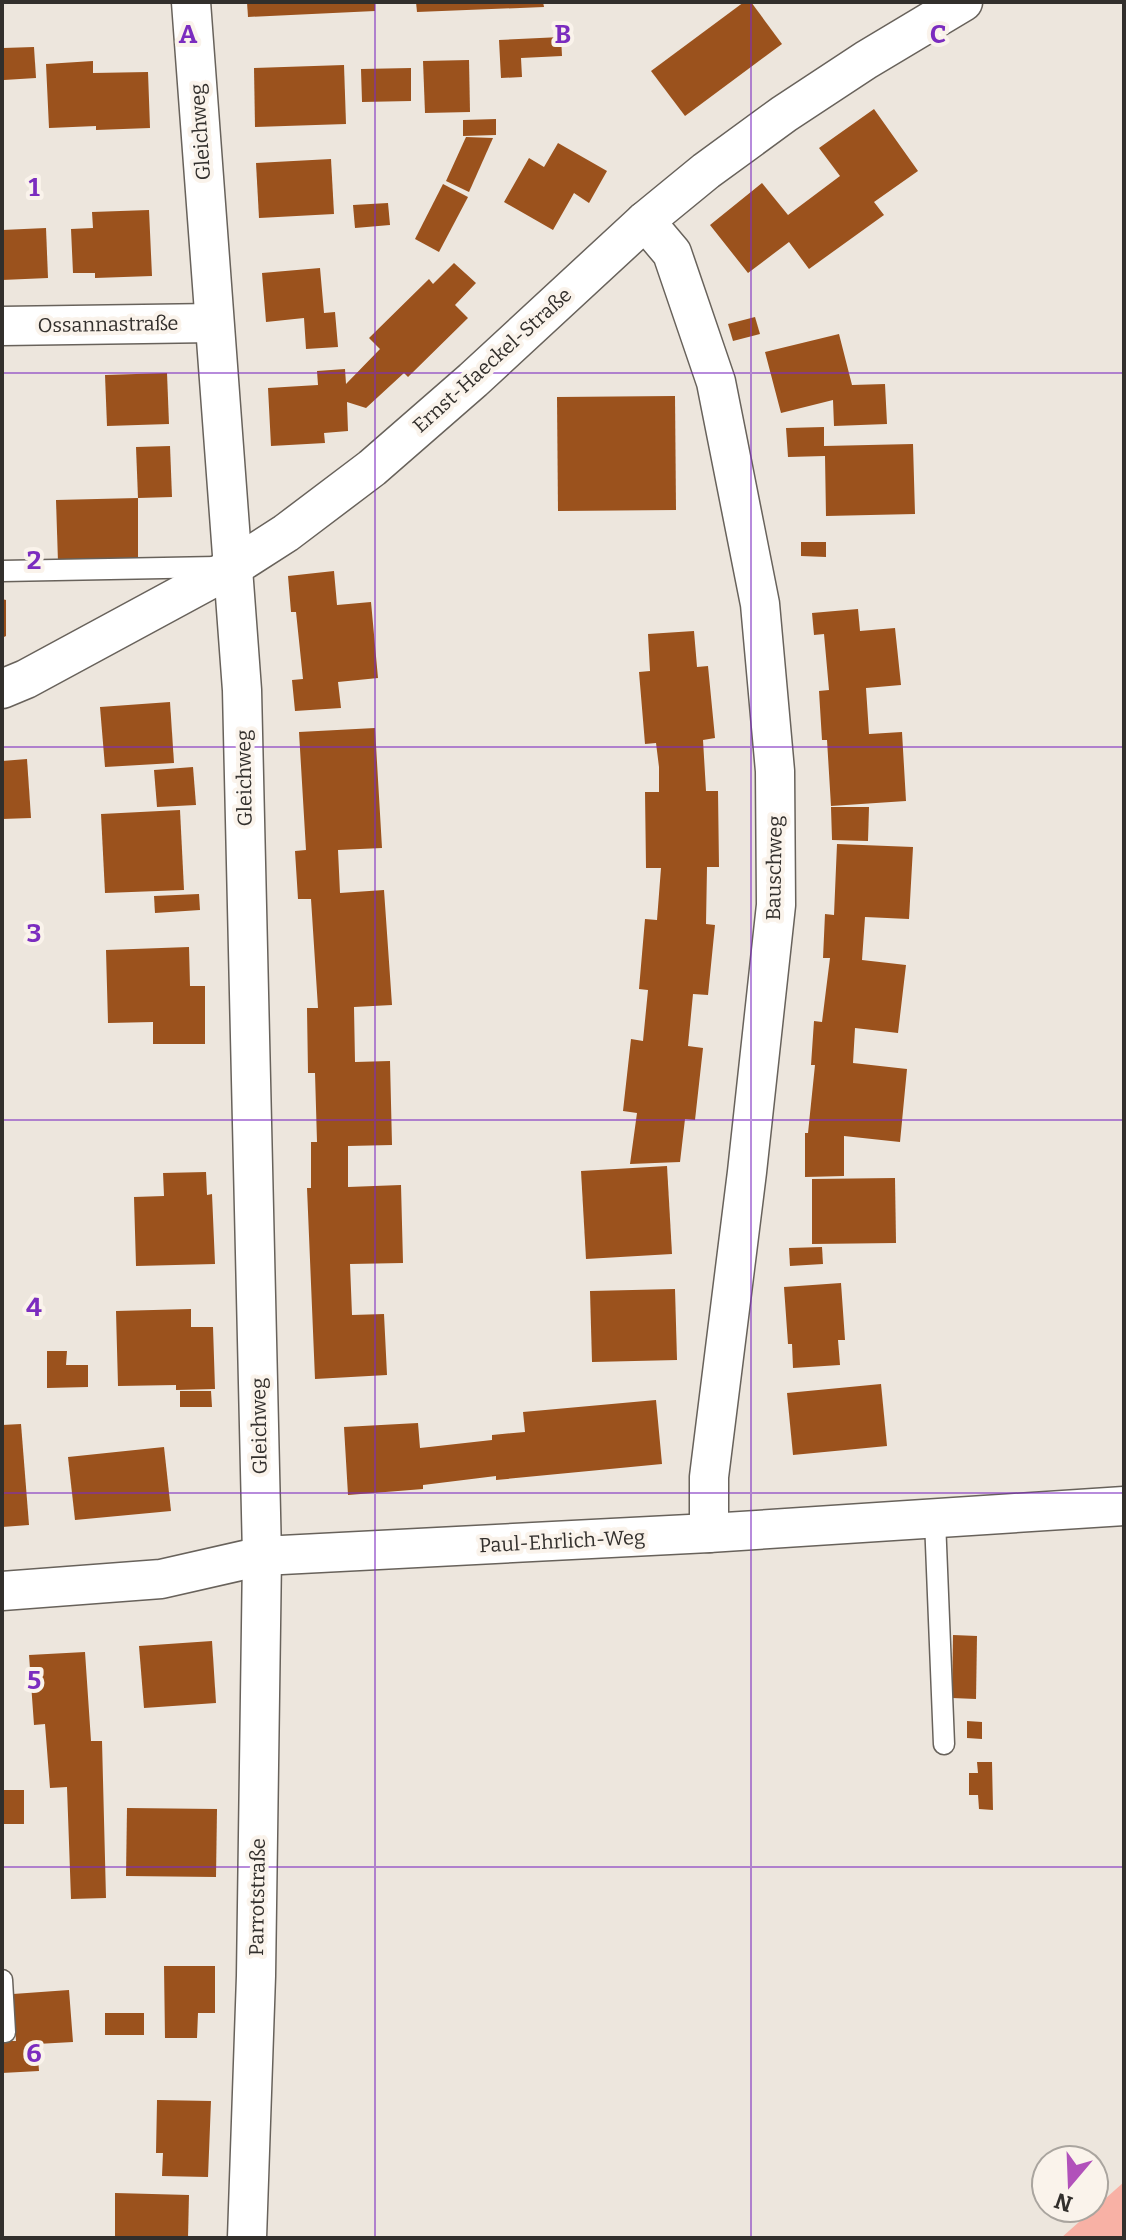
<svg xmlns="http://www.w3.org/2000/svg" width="1126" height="2240" font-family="Bitter,serif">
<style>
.green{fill:#f8b1a5}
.building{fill:#9b521d}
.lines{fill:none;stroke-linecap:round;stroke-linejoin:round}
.service-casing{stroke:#68625b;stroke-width:23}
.minor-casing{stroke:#68625b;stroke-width:41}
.service{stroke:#fff;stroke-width:20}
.minor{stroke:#fff;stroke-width:38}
.grid{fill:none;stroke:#7b2cbf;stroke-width:2;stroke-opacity:0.55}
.labels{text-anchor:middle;stroke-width:8;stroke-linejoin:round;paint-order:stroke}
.street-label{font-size:20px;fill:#322f2c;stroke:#faf3eb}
.grid-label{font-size:26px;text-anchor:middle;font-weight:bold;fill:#7b2cbf;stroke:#faf3eb;stroke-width:8;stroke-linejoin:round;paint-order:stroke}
</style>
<rect width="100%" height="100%" fill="#ede6dd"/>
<path class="green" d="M1124,2182V2238H1061Z"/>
<g class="building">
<path d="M247,2H375V11L248,17Z"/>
<path d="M416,2H543L544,7L417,12Z"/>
<path d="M744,2H751L782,44L685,116L651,71Z"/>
<path d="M561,37L562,56L521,58L522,77L501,78L499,40Z"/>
<path d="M34,47L36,78L4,80L3,48Z"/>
<path d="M469,60L470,112L425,113L423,61Z"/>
<path d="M93,61V73L148,72L150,128L96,130V126L49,128L46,64Z"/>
<path d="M344,65L346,124L255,127L254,68Z"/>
<path d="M411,68V101L362,102L361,69Z"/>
<path d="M874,109L918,171L874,202L884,215L809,269L789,242L748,273L710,225L762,183L788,215L840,176L819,148Z"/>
<path d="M496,119V135L463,136V120Z"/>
<path d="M466,137L493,138L469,192L446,181Z"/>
<path d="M558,143L607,171L589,203L574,193L553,230L504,202L529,158L544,167Z"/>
<path d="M331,159L334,214L259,218L256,163Z"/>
<path d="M443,184L468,197L439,252L415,239Z"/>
<path d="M388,203L390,225L355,228L353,205Z"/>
<path d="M149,210L152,276L95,278V273H73L71,229L93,228L92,212Z"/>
<path d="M46,228L48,278L2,280V230Z"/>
<path d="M454,263L476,283L455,305L468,318L408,377L404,373L366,408L347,402L348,431L324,433L325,443L271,446L268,388L318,385L317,371L345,369L346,384L380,349L369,338L429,279L433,284Z"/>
<path d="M320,268L324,313L335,312L338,347L306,349L304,318L266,322L262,273Z"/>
<path d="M755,317L760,334L733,341L728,324Z"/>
<path d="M839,334L852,385L885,384L887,424L834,426L833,400L781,413L765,352Z"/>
<path d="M167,373L169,424L107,426L105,375Z"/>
<path d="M675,396L676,510L558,511L557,397Z"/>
<path d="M824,427V446L913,444L915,514L826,516L825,456L788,457L786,428Z"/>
<path d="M170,446L172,497L138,498L136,447Z"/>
<path d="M138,498V561L58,562L56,500Z"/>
<path d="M801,542H826V557L801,556Z"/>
<path d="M334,571L337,605L371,602L378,678L338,682L341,708L295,711L292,680L303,679L296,612H291L288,576Z"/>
<path d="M2,599L6,600V636L2,638Z"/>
<path d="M858,609L860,631L895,628L901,685L866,688L869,734L902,732L906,801L831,806L827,740H822L819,691L829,690L824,634L814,635L812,613Z"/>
<path d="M694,631L697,667L708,666L715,738L703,740L706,791H718L719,867H707L706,924L715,925L708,995L693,994L688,1046L703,1048L695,1120L685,1119L680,1162L630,1164L637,1113L623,1111L631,1039L643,1041L648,990L639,989L645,919L657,920L661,868H646L645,792H659V767L656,743L645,744L639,672L650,671L648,634Z"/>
<path d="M170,702L174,763L105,767L100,707Z"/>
<path d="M375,728L382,848L338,850L340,893L384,890L392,1005L354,1007L355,1062L390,1061L392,1145L348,1146V1187L401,1185L403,1263L350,1264L352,1315L384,1314L387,1375L315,1379L307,1188H311V1142H317L315,1073H308L307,1008H318L311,899H298L295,851L306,850L299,732Z"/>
<path d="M27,759L31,818L2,819V761Z"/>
<path d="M193,767L196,805L157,807L154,770Z"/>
<path d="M831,807H869L868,841L832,840Z"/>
<path d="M180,810L184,890L105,893L101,814Z"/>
<path d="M837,844L913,847L909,919L865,917L862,960L906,965L898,1033L855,1028L853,1063L907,1069L900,1142L844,1136V1176L805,1177V1133H808L815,1065H811L814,1021L822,1022L830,958H823L825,914L834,915Z"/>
<path d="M199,894L200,910L155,913L154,896Z"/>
<path d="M189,947L190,986H205V1044H153V1022L108,1023L106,950Z"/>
<path d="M667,1166L672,1254L586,1259L581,1171Z"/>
<path d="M206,1172L207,1195L212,1194L215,1264L136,1266L134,1197L164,1196L163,1173Z"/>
<path d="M895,1178L896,1243L812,1244V1179Z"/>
<path d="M822,1247L823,1264L790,1266L789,1248Z"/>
<path d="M841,1283L845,1340H838L840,1365L793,1368L792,1344H788L784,1287Z"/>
<path d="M675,1289L677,1360L592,1362L590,1291Z"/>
<path d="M191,1309V1327H213L215,1389L176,1390V1385L118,1386L116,1311Z"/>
<path d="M47,1351H67L66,1365H88V1387L47,1388Z"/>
<path d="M881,1384L887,1446L793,1455L787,1393Z"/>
<path d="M180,1391H211L212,1407H180Z"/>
<path d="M656,1400L662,1464L496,1480V1476L423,1485V1489L348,1495L344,1427L418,1423L420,1448L492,1440V1435L525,1432L523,1412Z"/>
<path d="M21,1424L29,1525L2,1527V1425Z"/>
<path d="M164,1447L171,1511L75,1520L68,1457Z"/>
<path d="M953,1635L977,1636L976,1699L952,1698Z"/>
<path d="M212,1641L216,1703L144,1708L139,1646Z"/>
<path d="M85,1652L91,1741H102L106,1898L71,1899L67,1787L50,1788L45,1724L34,1725L29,1655Z"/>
<path d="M967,1721L982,1722V1739L967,1738Z"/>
<path d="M977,1762H992L993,1810L979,1809L978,1795H969V1773H978Z"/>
<path d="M3,1790H24V1824H4Z"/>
<path d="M127,1808L217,1809L216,1877L126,1876Z"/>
<path d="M164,1966H215V2013H198L197,2038H165Z"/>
<path d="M69,1990L73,2042L37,2044L39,2071L2,2073V2041H16L13,1994Z"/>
<rect x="105" y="2013" width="39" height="22"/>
<path d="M157,2100L211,2101L208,2177L162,2176L163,2153H156Z"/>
<path d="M115,2193L189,2195L188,2238H115Z"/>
</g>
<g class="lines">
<g class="service-casing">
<g id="service">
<path d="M2,571L217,567"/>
<path d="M935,1520L944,1744"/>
<path d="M2,1980L5,2032"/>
</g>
</g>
<g class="minor-casing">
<g id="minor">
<path d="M191,2L242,690L262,1556L256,1976L247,2238"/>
<path d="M645,221L672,253L716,382L760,604L775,771L776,905L747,1172L709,1477V1533"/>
<path d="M2,326L214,323"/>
<path d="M2,689L26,679L233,567L286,533L372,468L473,380L645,221L706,171L784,114L866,60L963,2"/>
<path d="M2,1591L161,1579L262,1556L709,1533L1124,1506"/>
</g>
</g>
<use href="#service" class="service"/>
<use href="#minor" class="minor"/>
</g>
<path class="grid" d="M375,2V2238M751,2V2238M2,373H1124M2,747H1124M2,1120H1124M2,1493H1124M2,1867H1124"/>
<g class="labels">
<g class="street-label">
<text transform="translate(200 132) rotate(-94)" y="7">Gleichweg</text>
<text transform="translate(108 324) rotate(-1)" y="7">Ossannastraße</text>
<text transform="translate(492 360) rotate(-42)" y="7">Ernst-Haeckel-Straße</text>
<text transform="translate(244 778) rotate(-91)" y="7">Gleichweg</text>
<text transform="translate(774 868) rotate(-89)" y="7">Bauschweg</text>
<text transform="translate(259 1426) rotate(-91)" y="7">Gleichweg</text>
<text transform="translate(562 1541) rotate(-3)" y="7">Paul-Ehrlich-Weg</text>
<text transform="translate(257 1897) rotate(-89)" y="7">Parrotstraße</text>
</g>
</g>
<g class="grid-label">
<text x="188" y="43">A</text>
<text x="563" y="43">B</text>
<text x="938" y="43">C</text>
<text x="34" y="196">1</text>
<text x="34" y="569">2</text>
<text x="34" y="942">3</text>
<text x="34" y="1316">4</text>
<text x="34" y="1689">5</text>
<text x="34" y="2062">6</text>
</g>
<rect width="1126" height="2240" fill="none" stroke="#322f2c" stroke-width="8"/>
<g transform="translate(1070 2184) rotate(199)"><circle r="38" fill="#faf3eb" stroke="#aaa59f" stroke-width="2"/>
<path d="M0-6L14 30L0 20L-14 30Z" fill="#b151ba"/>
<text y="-12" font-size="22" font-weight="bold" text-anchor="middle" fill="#322f2c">N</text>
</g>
</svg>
